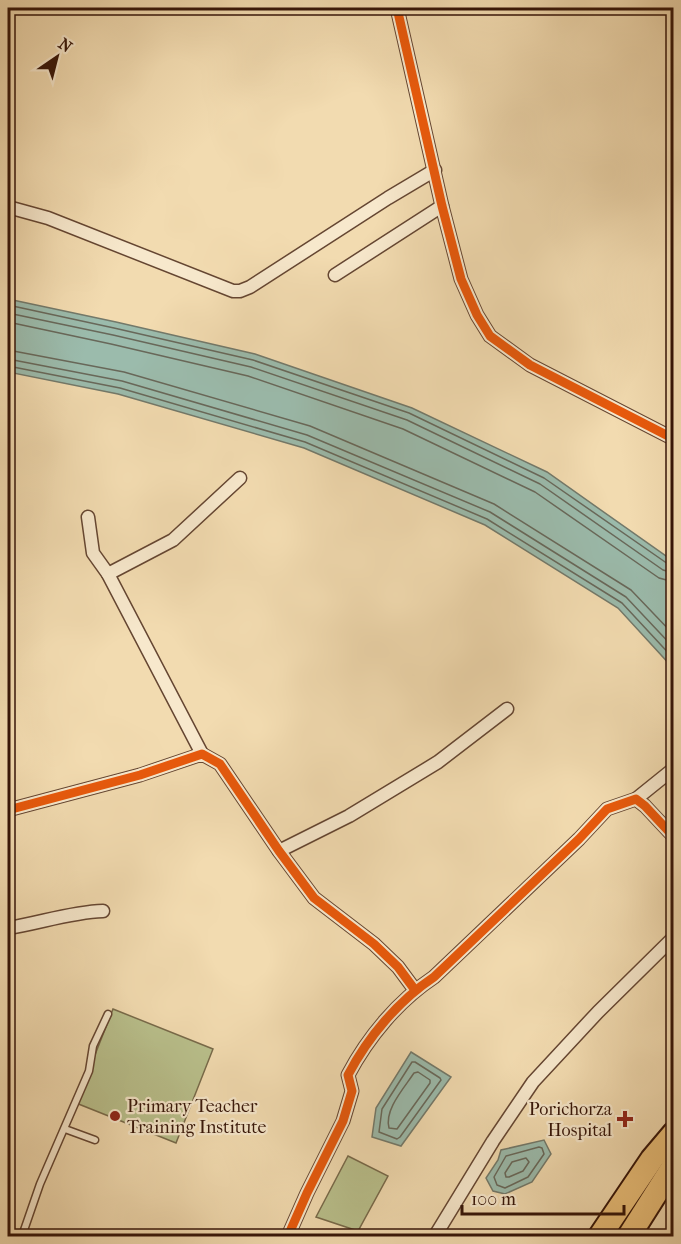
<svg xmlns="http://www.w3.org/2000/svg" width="681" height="1244" font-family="'IM FELL French Canon',serif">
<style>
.green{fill:#b9c08c;stroke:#786a4a;stroke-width:1.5}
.water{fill:#9bbbac;stroke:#73796a;stroke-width:1.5}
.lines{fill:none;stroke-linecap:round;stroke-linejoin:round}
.shore{stroke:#68685a;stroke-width:1.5}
.lane-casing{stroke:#654632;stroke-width:9}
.street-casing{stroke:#654632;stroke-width:15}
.highway-casing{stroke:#361508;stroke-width:26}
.lane{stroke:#f7e8cc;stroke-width:6}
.street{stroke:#f7e8cc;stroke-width:12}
.highway{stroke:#e9be78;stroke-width:22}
.cycleway-casing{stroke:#f7e8cc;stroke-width:13}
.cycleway{stroke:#e8590c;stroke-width:9}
.poi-dot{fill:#8f2418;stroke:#f7e8cc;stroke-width:2}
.labels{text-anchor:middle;stroke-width:4.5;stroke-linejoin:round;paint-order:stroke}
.poi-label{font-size:18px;fill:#361508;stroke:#f7e8cc;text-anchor:start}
</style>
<rect width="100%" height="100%" fill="#f2dbb0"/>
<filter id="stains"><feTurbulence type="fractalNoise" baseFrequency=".00333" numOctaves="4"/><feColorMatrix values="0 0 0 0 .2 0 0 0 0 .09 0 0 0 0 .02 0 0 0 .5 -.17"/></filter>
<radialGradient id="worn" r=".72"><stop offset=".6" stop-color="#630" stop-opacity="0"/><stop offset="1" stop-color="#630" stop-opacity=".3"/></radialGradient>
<g class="green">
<path d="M113,1009L213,1049L176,1143L76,1103Z"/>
<path d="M348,1156L388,1176L358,1231L316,1217Z"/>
</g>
<g class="water">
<path d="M8,299L116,322L255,354L412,408L547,472L673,561V668L618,608L485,525L304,448L118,394L8,372Z"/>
<path d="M411,1052L451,1077L401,1146L372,1137L376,1108Z"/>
<path d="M544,1140L551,1154L532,1182L505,1194L493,1191L486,1178L498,1160L501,1150Z"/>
</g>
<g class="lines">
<g class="shore">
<path d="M8,305L114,328L253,360L409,413L544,478L668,564L674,566"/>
<path d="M8,313L113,335L251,367L407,420L540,484L663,570L674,573"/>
<path d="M8,322L111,344L248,376L403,429L535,492L659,578L674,582"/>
<path d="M8,350L124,372L310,426L494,504L631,590L674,635"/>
<path d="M8,359L122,381L307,435L490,512L626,597L674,648"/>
<path d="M8,366L120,388L305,442L487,519L622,603L674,659"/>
<path d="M412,1062H415L440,1078L441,1080L400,1137L397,1139L379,1132L382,1109Z"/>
<path d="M418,1072L430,1080V1083L397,1129L389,1128C384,1110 404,1088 414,1073Z"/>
<path d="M539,1147L542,1148L544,1154L528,1177L505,1188L497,1185L494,1177L506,1156Z"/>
<path d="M526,1158L529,1162L523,1171L509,1177H506L505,1173L512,1162Z"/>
</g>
<g class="lane-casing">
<g id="lane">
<path d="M65,1129L95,1140"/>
<path d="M22,1236L40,1184L89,1071L93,1046L108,1014"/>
</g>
</g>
<g class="street-casing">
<g id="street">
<path d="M397,8L442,206L461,279L477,315L490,336L530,365L674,439"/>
<path d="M8,207L48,218L233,291H240L250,287L388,198L435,170"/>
<path d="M335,275L442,206"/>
<path d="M88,517L93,553L108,574L202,754"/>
<path d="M108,574L173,540L240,478"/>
<path d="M636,799L672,770"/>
<path d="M8,810L140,775L202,754L220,764L279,851L314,898L374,944L398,967L415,990"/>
<path d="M279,851L349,816L438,762L507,709"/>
<path d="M8,928C40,923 71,912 103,911"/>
<path d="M288,1236L307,1193L343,1121L352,1091L348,1075C368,1037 398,1001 434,977L579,839L607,809L636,799L645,806L674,837"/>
<path d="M435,1236L493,1141L533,1082L598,1012L674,937"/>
</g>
</g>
<g class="highway-casing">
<g id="highway">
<path d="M600,1236L652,1159L674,1133"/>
<path d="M629,1236L674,1165"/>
</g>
</g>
<use href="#lane" class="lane"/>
<use href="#street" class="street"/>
<use href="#highway" class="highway"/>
<g class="cycleway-casing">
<g id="cycleway">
<path d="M397,8L442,206L461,279L477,315L490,336L530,365L674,439"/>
<path d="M8,810L140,775L202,754L220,764L279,851L314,898L374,944L398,967L415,990"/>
<path d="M288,1236L307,1193L343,1121L352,1091L348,1075C368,1037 398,1001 434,977L579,839L607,809L636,799L645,806L674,837"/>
</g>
</g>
<use href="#cycleway" class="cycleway"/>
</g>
<g class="poi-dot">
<circle cx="115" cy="1116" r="6"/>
<path d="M622 1110h6v6h6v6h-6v6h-6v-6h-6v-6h6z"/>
</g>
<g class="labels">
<g class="poi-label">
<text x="127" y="1112">Primary Teacher<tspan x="127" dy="21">Training Institute</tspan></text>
<text x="612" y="1115" text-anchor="end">Porichorza<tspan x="612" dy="21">Hospital</tspan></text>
</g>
</g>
<rect width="681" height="1244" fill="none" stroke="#f2dbb0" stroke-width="30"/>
<rect x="9" y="9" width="663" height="1226" fill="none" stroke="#361508" stroke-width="3"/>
<rect x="15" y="15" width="651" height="1214" fill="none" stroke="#361508" stroke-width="1.5"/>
<g transform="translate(57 57) rotate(35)" stroke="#f7e8cc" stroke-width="4.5" paint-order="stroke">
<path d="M0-4.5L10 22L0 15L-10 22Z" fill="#361508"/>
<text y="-9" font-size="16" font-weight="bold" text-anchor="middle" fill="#361508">N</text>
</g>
<path d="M462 1205v9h162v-9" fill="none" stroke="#361508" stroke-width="3"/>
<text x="471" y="1205" font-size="18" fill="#361508" stroke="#f7e8cc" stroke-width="4.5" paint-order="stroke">100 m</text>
<rect width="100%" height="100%" filter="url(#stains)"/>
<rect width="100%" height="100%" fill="url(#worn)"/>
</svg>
